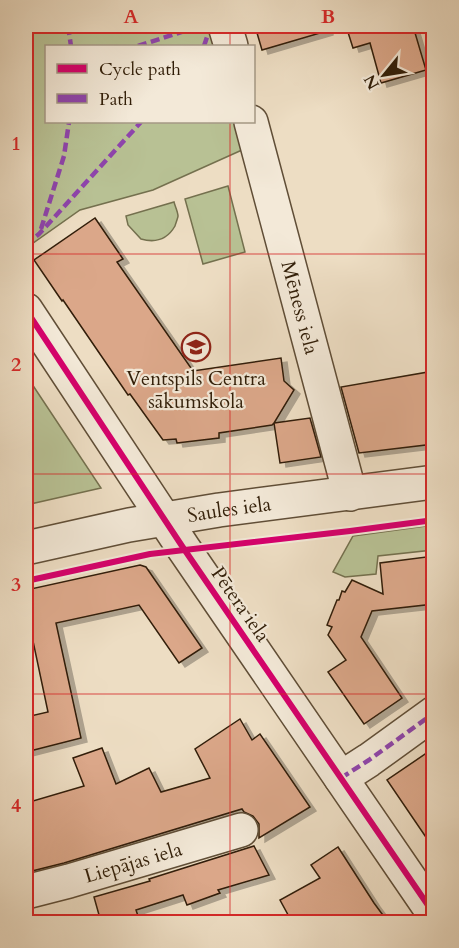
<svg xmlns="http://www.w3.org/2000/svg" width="459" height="948" font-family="Cardo,serif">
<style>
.green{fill:#b8c194;stroke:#74704e;stroke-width:1.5}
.building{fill:#dba789;stroke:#311e08;stroke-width:1.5;filter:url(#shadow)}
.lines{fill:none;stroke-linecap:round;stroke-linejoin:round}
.minor-casing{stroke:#604e37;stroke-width:36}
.minor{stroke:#f3e9d8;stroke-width:33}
.quiet{stroke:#8e44ad;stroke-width:4.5;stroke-dasharray:9 4.5;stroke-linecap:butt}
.cycleway-casing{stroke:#f3e9d8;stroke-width:10}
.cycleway{stroke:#d6006c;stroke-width:6}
.grid{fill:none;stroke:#d62828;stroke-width:1.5;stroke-opacity:0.55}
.labels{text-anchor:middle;stroke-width:4.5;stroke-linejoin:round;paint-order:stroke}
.street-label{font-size:20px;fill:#311e08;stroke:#f3e9d8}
.poi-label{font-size:20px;fill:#311e08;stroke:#f3e9d8}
.neatline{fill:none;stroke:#d62828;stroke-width:2}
.grid-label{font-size:20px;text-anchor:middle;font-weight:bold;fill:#d62828}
</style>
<defs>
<filter id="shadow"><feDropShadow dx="6" dy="4" stdDeviation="0" flood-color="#0004"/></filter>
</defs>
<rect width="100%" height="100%" fill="#edddc3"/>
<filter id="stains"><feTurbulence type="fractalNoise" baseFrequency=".00333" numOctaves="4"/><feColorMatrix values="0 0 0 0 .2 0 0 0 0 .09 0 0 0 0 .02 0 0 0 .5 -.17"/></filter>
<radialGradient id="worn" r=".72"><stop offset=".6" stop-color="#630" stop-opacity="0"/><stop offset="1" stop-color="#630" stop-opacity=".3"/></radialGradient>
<g class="green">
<path d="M26,26H210L215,46H46V122H235L242,150L153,190L80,210L26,248V105L30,100L26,92Z"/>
<path d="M228,186L245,252L203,264L185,199Z"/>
<path d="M174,202C175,206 178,212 178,216C178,218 175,225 175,226C167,240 155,243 141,239L128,225L126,216Z"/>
<path d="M26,375L101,488L26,505Z"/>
<path d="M433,525V550L378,556L376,574L345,577L333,572L353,536Z"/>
</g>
<g class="building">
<path d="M255,26H327V31L262,50Z"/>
<path d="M346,26H413L426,70L381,83L370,43L353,48Z"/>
<path d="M95,218L123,259L117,262L193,371L281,358L284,381L294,390L274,423L310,418L321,457L280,463L274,423L272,425L219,433V438L177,443L176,439L163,440L130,394L128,395L63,300L62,301L34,260Z"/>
<path d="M434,371V444L359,453L341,387Z"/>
<path d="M434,556V604L372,611L361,637L402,698L364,724L328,672L346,660L328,635L332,627L327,625L337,600H339L342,591L345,592L352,580L383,594L380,563Z"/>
<path d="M140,565L146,567L202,648L179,663L139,605L56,623L81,738L26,752V717L48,712L26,608V590Z"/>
<path d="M240,719L252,740L260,734L310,807L259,838V824L253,816L244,812L242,809L64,863L32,871L26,849V803L84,786L73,758L102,748L116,784L149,768L161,792L210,778L195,749Z"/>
<path d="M434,748V849L387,780Z"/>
<path d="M254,846L269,875L218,890L220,893L187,905L183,895L136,910L140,922H101L94,897L150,881L149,879Z"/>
<path d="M338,847L374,903L388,922H292L280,900L320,878L311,865Z"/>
</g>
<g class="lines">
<g class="minor-casing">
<g id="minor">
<path d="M225,26L231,46"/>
<path id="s1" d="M251,122L350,494"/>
<path d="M26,310L184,549L434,914"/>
<path id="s2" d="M26,548L129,525L219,510L434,482"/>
<path d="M341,778L369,760L434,713"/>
<path id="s3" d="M26,892L69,881L241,830"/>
</g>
</g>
<use href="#minor" class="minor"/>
<g class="quiet">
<path d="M68,26L71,46"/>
<path d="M138,46L200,26L210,28"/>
<path d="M204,46L210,28L218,26"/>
<path d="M41,229L64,156L69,122"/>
<path d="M26,245L39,234L141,122"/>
<path d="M341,778L369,760L434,713"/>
</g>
<g class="cycleway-casing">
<g id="cycleway">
<path d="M26,310L184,549L434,914"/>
<path d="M26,581L150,554L350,531L434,520"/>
</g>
</g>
<use href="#cycleway" class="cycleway"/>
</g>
<path class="grid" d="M230,26V46M230,122V922M26,254H434M26,474H434M26,694H434"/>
<defs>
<g id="school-ring" transform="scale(1.5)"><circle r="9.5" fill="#f3e9d8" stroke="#8f2418" stroke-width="1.5"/><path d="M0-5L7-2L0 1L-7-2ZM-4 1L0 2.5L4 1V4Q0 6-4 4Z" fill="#8f2418"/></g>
</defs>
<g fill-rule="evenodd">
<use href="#school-ring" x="196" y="347"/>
</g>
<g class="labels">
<g class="street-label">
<text dy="7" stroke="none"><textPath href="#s1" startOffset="192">Mēness iela</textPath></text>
<text dy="7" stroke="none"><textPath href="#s2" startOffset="207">Saules iela</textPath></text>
<text transform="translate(241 604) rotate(55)" y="7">Pētera iela</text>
<text dy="7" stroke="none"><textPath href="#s3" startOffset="111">Liepājas iela</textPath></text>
</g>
<g class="poi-label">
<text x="196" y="385">Ventspils Centra<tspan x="196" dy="23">sākumskola</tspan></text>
</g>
</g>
<rect width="459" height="948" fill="none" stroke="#edddc3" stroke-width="66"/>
<rect x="45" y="45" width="210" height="78" fill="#f3e9d8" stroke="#a59885" stroke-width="1.5"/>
<rect x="57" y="64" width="30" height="9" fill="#d6006c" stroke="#a59885" stroke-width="1.5"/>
<text x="99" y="75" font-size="18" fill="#311e08">Cycle path</text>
<rect x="57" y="94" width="30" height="9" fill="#8e44ad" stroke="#a59885" stroke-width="1.5"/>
<text x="99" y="105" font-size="18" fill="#311e08">Path</text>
<g transform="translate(384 75) rotate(240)" stroke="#f3e9d8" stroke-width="4.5" paint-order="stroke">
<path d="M0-4.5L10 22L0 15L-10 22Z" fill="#311e08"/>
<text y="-9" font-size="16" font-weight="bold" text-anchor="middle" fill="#311e08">N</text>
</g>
<rect x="33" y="33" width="393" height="882" class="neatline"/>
<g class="grid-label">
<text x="131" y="23">A</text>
<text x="328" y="23">B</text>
<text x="16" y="150">1</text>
<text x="16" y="371">2</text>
<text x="16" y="591">3</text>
<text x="16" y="812">4</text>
</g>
<rect width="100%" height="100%" filter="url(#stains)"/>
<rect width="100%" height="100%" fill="url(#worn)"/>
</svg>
